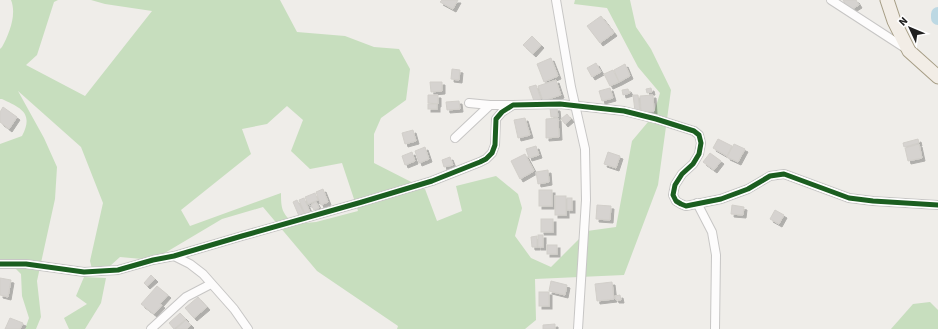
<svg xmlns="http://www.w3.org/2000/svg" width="938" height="329" font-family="'Source Sans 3',sans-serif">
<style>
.forest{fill:#c7debe;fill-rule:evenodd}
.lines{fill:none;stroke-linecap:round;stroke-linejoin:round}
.river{stroke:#bcd8e3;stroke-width:14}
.building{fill:#d6d3d0;stroke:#d2cfca;filter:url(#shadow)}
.minor-casing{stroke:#c7c6c5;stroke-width:10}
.primary-casing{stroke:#a69d85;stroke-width:15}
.minor{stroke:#fdfcfc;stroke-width:8}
.primary{stroke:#f2ede6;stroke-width:13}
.cycleway-casing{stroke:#fff;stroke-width:8}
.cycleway{stroke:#1b5e20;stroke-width:5}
</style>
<defs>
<filter id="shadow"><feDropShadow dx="3" dy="3" stdDeviation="0" flood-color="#0004"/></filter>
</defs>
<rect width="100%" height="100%" fill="#efede9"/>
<g class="forest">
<path d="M11,0H58L54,2L37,55L26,65L85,96L152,11L105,4L91,0H280L297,32L345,36L374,47L399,49L410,69L406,100L381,118L374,134V163L425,189L437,221L462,211L456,186L496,176L518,194L522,208L515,236L531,258L551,267L587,231L616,227L632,141L653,116L660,93L638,67L607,8L574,4L575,0H630L636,27L651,49L671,90L658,185L624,275L535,279L536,320L525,329H397L398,326L317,271L263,207L222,219L153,260L120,257L110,266L92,269L90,261L103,203L81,147L18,91L44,138L57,167L55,199L37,281L41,317L36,329H25L29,318L22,296L21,274L11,264H0V144L22,136C34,113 21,108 2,99H0V49L2,47C9,34 17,15 11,0ZM287,106L303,120L291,151L310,169L342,163L358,211L316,222L294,224C282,213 281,209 281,193L190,226L181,210L251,154L242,129L267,124Z"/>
<path d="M84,277L106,278L101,303L85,329H69L64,318L87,304L76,296Z"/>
<path d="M930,302L938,310V329H891L913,304Z"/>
</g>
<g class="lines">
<path class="river" d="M938,14V18"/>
</g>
<g class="building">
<path d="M442,0H458L453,9L440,2Z"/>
<path d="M843,0H856L859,5L849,11Z"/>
<path d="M601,16L614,33L600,43L587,26Z"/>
<path d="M532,36L541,45L533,54L523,45Z"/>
<path d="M551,58L558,76L544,82L537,64Z"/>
<path d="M596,63L601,72L592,77L587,68Z"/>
<path d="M625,64L630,76L619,82L614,70Z"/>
<path d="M452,69L460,70L459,80L451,79Z"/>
<path d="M613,70L619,82L610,86L604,74Z"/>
<path d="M556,80L561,95L543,101L538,86Z"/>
<path d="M430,82H442V91L431,92Z"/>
<path d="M536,85L541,99L534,101L529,87Z"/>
<path d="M610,88L613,98L602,101L599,91Z"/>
<path d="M651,88L652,92L647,93L646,89Z"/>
<path d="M628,89L630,93L623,95L622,90Z"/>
<path d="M428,95H438V104L428,103Z"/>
<path d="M633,95H638L640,111H635Z"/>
<path d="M653,95L654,111L641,112L640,96Z"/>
<path d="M459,101L460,109L447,110L446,102Z"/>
<rect x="428" y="104" width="9" height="5"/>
<path d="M3,107L17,117L9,129L0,122V112Z"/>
<path d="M550,108H557L558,117H551Z"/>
<path d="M567,114L571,119L565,124L561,119Z"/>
<path d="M525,118L530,135L518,138L514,120Z"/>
<path d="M558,118L559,137L546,138V119Z"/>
<path d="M413,130L416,141L405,144L402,133Z"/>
<path d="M718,139L732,146L727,156L713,148Z"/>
<path d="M918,139L919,143L904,147L903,143Z"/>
<path d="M734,144L745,149L738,162L727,157Z"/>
<path d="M919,144L922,158L908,161L905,148Z"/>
<path d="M536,146L539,155L529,158L526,149Z"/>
<path d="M425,147L429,159L419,163L415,151Z"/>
<path d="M412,152L415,161L405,165L402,156Z"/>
<path d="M608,152L620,156L616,168L604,164Z"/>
<path d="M710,153L721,161L714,170L703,162Z"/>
<path d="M525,154L534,171L520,179L511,161Z"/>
<path d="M450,157L453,165L444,167L442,160Z"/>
<path d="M548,170L549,182L538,184L536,172Z"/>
<path d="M323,189L328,202L321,205L316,192Z"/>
<rect x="539" y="190" width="13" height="16"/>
<path d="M315,193L318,200L308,204L305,197Z"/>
<rect x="555" y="196" width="11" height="19"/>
<path d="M304,198L310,212L305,214L299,200Z"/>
<rect x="567" y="198" width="5" height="12"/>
<path d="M297,200L304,213L299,216L293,202Z"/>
<path d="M316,202L319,208L314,210L311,205Z"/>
<path d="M597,205L611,206L610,220L596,219Z"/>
<path d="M732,205L744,207L743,215L731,214Z"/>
<path d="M775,210L784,215L779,224L770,219Z"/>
<rect x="541" y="219" width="12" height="13"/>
<rect x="538" y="235" width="5" height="12"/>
<path d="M537,236V247H532L531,237Z"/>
<rect x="547" y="245" width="10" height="9"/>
<path d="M151,275L155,279L147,286L144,283Z"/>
<path d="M0,278L11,280L8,297L0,295Z"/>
<path d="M551,281L567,285L565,295L549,291Z"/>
<path d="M612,282L614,299L597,301L595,284Z"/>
<path d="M157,286L168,295L160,304L162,305L154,314L141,304Z"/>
<rect x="539" y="292" width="10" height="14"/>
<path d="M620,295L621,300H616L615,296Z"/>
<path d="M198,297L207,307L194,318L185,308Z"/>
<path d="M180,313L186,319L174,329L169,323Z"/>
<path d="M10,318L23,323L20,329H5Z"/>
<path d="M186,320L191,325L187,329H176Z"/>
<path d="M555,324V329H543V325Z"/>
</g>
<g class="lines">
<g class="minor-casing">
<g id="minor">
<path d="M556,0L571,87L585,149L586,200L578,329"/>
<path d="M831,0L908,50"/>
<path d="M469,103L490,105"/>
<path d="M455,138L490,105H513"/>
<path d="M697,203L712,232L716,255L715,329"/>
<path d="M174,256L190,264L203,274L234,309L248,329"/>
<path d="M0,264H26L84,272L118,270L153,260L174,256L242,236L362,202L432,181L480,162L486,159L492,153L495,145L496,119L502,112L513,105L560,104L624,111L656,119L694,131L699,135L701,143L699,154L693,164L682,174L675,185L673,195L676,201L681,204L686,206L721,199L748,189L770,176L784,174L849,198L873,201L938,205"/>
<path d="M151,329L186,297L211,284"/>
</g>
</g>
<g class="primary-casing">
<path id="primary" d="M887,0L894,21L909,51L938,77"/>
</g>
<use href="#minor" class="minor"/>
<use href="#primary" class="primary"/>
<g class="cycleway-casing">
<path id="cycleway" d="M0,264H26L84,272L118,270L153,260L174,256L242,236L362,202L432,181L480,162L486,159L492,153L495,145L496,119L502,112L513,105L560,104L624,111L656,119L694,131L699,135L701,143L699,154L693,164L682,174L675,185L673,195L676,201L681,204L686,206L721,199L748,189L770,176L784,174L849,198L873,201L938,205"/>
</g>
<use href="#cycleway" class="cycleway"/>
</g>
<g transform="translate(910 28) rotate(314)" stroke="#ffffff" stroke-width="3" paint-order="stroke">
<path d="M0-3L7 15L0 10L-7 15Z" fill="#202020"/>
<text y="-6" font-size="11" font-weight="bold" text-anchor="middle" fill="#202020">N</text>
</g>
</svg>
